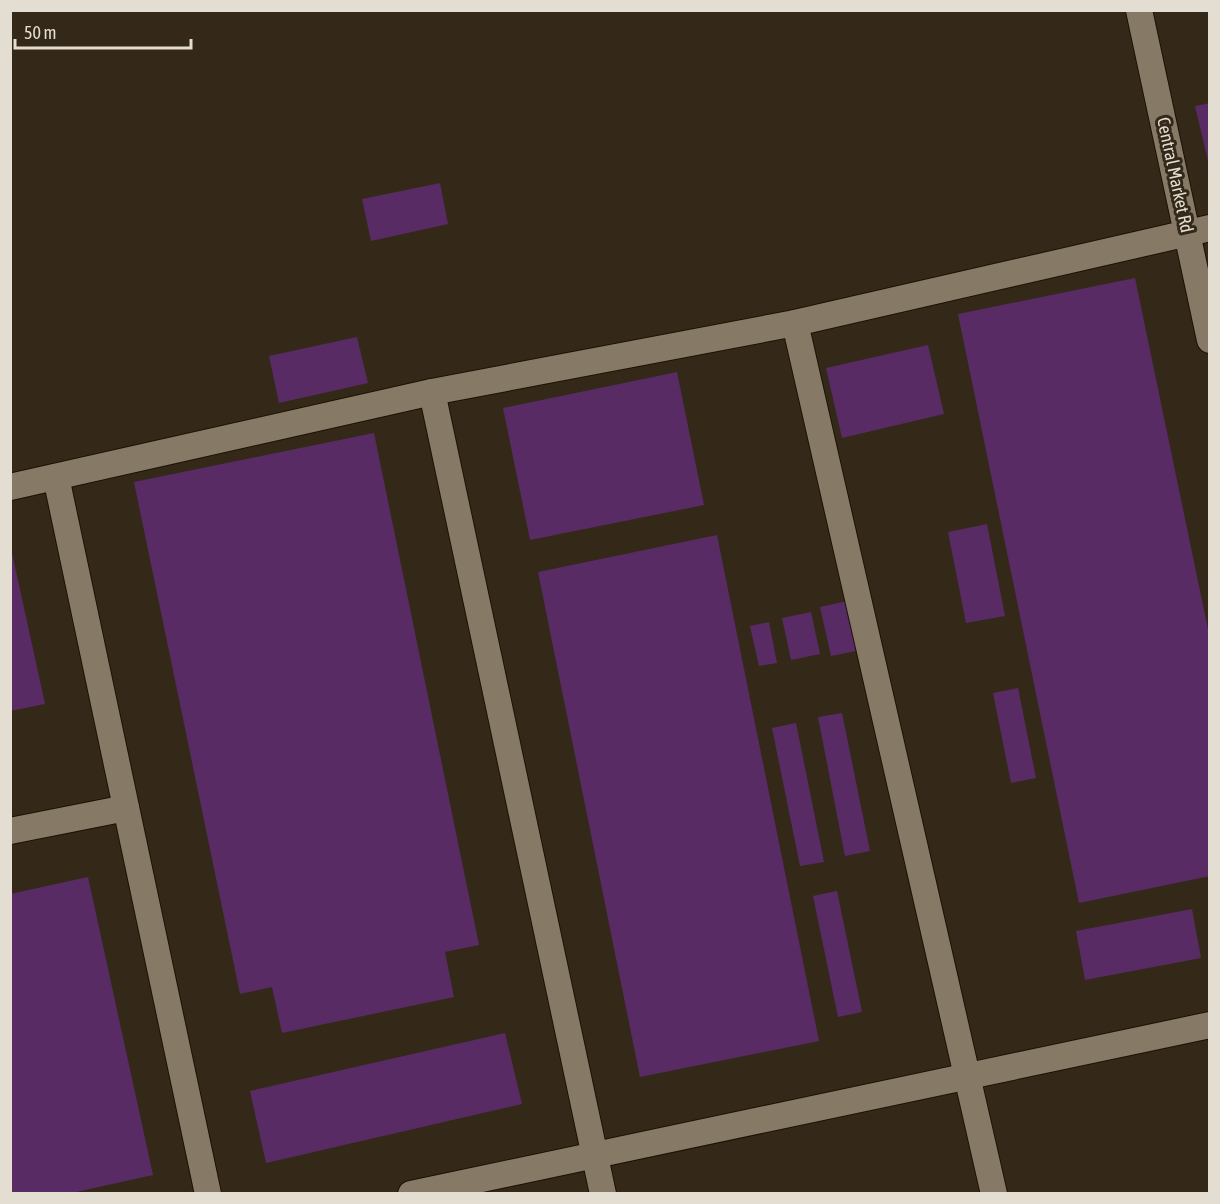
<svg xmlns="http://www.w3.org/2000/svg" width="1220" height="1204" font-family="'Asap Condensed',sans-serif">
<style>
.building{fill:#582b65}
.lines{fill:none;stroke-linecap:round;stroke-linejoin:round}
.minor-casing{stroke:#1c1203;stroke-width:28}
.minor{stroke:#867966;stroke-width:26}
.labels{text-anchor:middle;stroke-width:6;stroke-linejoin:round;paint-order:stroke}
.street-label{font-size:18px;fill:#e4ddd2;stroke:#342919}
</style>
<rect width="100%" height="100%" fill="#342919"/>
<g class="building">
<path d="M1210,103V165H1209L1195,106Z"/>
<path d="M440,183L448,224L371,241L362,199Z"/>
<path d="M1135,278L1210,639V876L1079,903L958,314Z"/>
<path d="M357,337L368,383L279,403L269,356Z"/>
<path d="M928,345L944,414L842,438L826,368Z"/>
<path d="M677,372L704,505L530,540L503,408Z"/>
<path d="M374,433L479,945L445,952L454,997L282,1033L272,987L240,994L134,482Z"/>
<path d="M987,524L1005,616L966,623L948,532Z"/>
<path d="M717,535L819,1041L640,1077L538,572Z"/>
<path d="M10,544L45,704L10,711Z"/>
<path d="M856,599L866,649L831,656L820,607Z"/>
<path d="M811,612L820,654L791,660L782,618Z"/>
<path d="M769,622L777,663L759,666L750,626Z"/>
<path d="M1018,688L1036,778L1011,783L993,693Z"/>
<path d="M842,713L870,851L845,856L818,717Z"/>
<path d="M796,723L824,862L800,866L772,728Z"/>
<path d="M88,877L153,1175L67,1194H10V894Z"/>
<path d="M837,891L862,1012L838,1017L813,896Z"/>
<path d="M1192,909L1201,958L1085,980L1076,931Z"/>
<path d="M505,1033L522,1104L266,1163L250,1091Z"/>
</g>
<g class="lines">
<g class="minor-casing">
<g id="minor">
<path d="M1139,10L1210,340"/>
<path d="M795,323L994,1194"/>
<path d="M432,392L603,1194"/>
<path d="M56,477L208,1194"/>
<path d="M10,487L432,392L795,323L1210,228"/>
<path d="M10,831L126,808"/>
<path d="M411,1194L1210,1025"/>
</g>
</g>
<use href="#minor" class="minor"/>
</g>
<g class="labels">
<g class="street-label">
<text transform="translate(1175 175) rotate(78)" y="6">Central Market Rd</text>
</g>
</g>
<rect width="1220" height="1204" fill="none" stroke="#e4ddd2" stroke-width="24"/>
<path d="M15 39v9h176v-9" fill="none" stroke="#e4ddd2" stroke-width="3"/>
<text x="24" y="39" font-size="18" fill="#e4ddd2" stroke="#342919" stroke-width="4.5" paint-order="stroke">50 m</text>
</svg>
